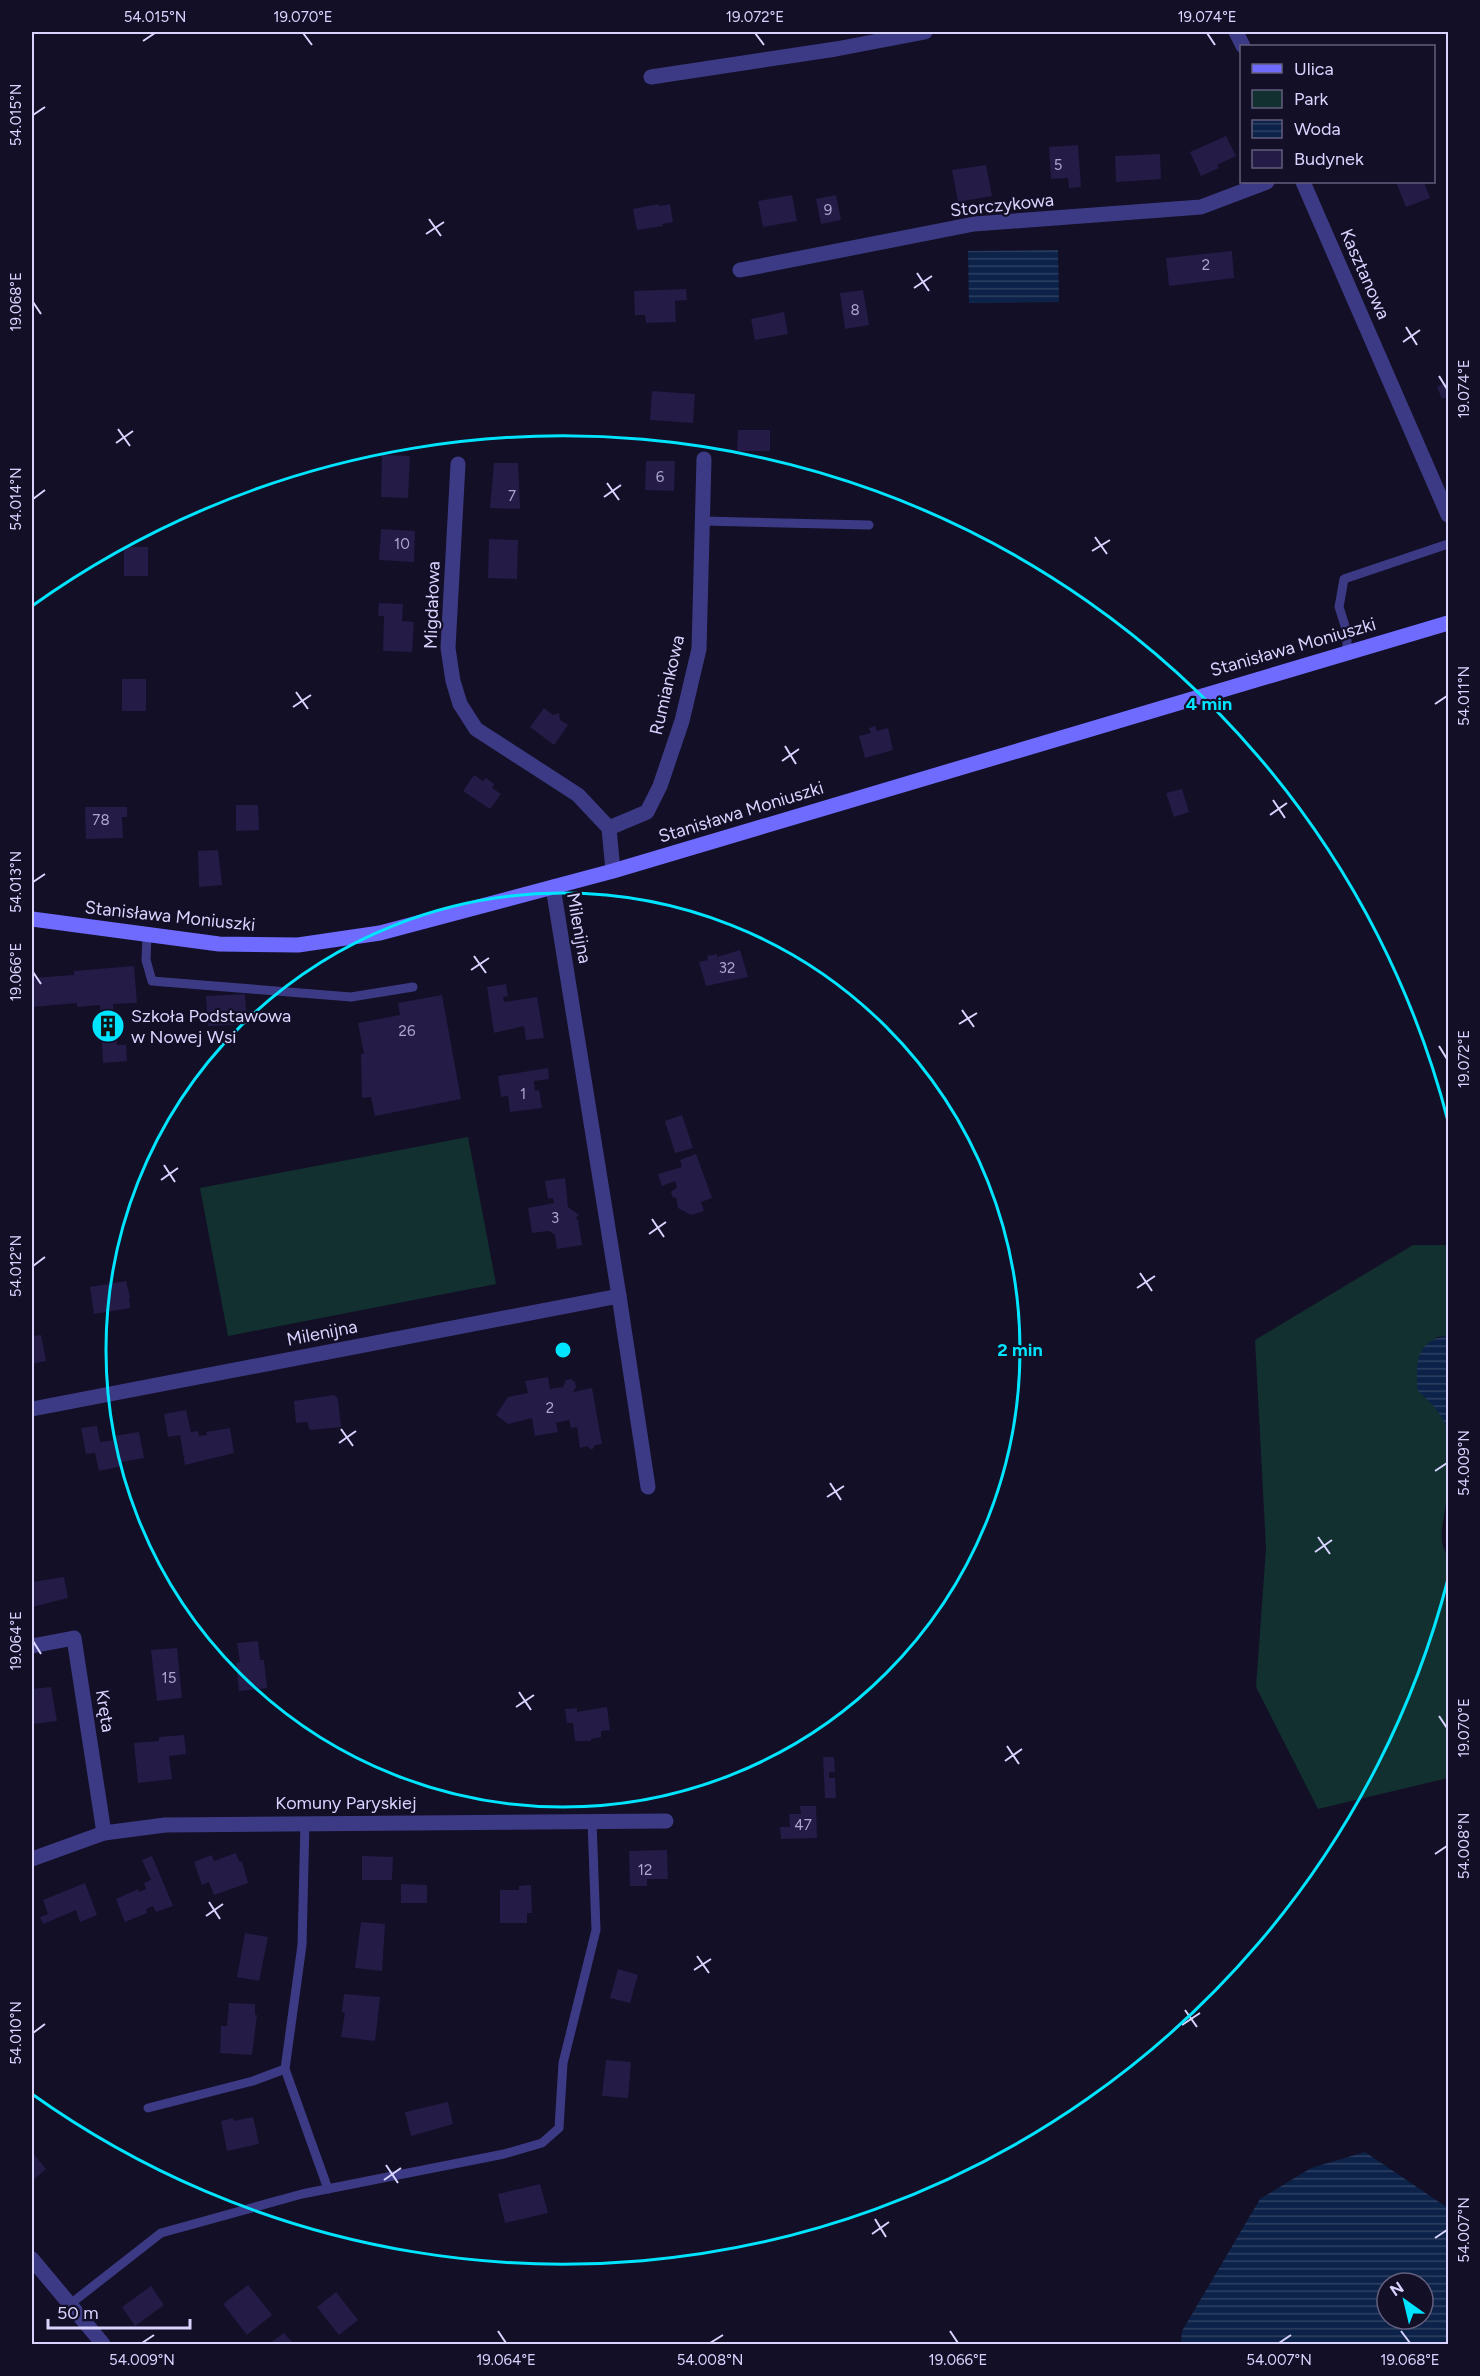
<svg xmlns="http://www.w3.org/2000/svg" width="1480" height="2376" font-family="Figtree,sans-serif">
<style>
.green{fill:#12302f}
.water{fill:url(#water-rules);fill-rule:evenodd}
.building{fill:#241b47}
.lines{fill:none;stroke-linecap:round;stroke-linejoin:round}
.lane{stroke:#3d3a85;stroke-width:9}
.street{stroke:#3d3a85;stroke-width:15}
.secondary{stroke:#6f6bff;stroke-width:15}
.ticks{fill:none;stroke:#d9d4ff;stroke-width:2}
.ring{fill:none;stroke:#00e5ff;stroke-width:3}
.labels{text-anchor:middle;stroke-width:4.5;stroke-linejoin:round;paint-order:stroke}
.number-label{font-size:15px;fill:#aca6d1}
.street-label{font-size:18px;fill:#d9d4ff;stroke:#130f26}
.poi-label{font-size:18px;fill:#d9d4ff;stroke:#130f26;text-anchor:start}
.centre{fill:#00e5ff;stroke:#130f26;stroke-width:3}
.ring-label{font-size:18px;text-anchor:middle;font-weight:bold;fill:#00e5ff;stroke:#130f26;stroke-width:4.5;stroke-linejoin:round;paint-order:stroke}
.neatline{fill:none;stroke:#d9d4ff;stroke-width:2}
.ticks-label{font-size:15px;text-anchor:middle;fill:#d9d4ff}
</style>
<defs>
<pattern id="water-rules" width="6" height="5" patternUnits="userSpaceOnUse" patternTransform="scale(1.5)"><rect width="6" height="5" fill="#0c2248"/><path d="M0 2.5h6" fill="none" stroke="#2f4163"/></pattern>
</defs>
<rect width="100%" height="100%" fill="#130f26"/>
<g class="green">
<path d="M468,1137L496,1284L228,1336L200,1188Z"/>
<path d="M1413,1245H1448V1336L1437,1337L1418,1390C1428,1400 1439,1409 1445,1422C1454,1444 1449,1486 1445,1509C1442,1531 1438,1538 1448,1558V1778L1318,1809L1256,1687L1266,1548L1255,1340Z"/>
</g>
<g class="water">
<path d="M1058,250L1059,302L969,303L968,251Z"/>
<path d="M1448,1336V1432C1442,1414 1432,1403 1418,1391C1415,1365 1416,1339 1448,1336Z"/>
<path d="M1365,2152L1448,2208V2344H1181L1182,2331L1260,2199L1311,2168ZM1387,2283H1423V2319H1387Z"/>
</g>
<g class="building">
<path d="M1226,136L1236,156L1217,165L1219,168L1201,176L1190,152Z"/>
<path d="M1078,145L1081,187L1069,188L1068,178L1051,179L1049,147Z"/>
<path d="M1160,154L1161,179L1116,182L1115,156Z"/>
<path d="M986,165L992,196L958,202L952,170Z"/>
<path d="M1396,182H1424L1430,198L1406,207Z"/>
<path d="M792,195L797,221L763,227L758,201Z"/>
<path d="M836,195L841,220L821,224L816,199Z"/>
<path d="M659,204V206L670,204L673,222L662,224L663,226L637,230L633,209Z"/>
<path d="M1232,251L1234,278L1169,286L1166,258Z"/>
<path d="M686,289L687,300L675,301L676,322L646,323L645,315H635L634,291Z"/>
<path d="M863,290L869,325L845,329L840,293Z"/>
<path d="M784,312L788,334L755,340L751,319Z"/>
<path d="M1448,381V396L1442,399L1437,387Z"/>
<path d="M652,391L695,394L693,423L650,420Z"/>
<path d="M738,430H770V451H737Z"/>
<path d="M382,455L410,456L408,498L381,497Z"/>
<path d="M646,461H675L674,491L645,490Z"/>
<path d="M494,463H518L520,509L490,508Z"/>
<path d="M381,529L415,531L414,562L379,560Z"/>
<path d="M489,539L518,540L517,579L488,578Z"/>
<rect x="124" y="547" width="24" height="29"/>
<path d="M379,603L403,604L402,621L414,622L412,652L383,651L384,616H378Z"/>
<rect x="122" y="679" width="24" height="32"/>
<path d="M544,708L553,715L559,713L560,720L568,725L554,745L530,727Z"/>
<path d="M875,726L877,731L888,728L893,750L865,758L859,736L871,733L869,728Z"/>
<path d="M474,775L483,781L486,778L494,784L492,788L501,794L490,809L463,791Z"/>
<path d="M1182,789L1189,812L1174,817L1166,793Z"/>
<path d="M236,805H258L259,830L236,831Z"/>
<path d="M85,807H127V817H122L123,838L86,839Z"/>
<path d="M218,850L222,885L199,887L198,851Z"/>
<path d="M740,950L748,977L706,986L699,962L708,960L707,956L717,954V957Z"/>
<path d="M134,966L137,1003L113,1004L117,1045H126L127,1061L103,1063L100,1005L77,1007V1003L32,1007V978L74,975V971Z"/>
<path d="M506,984L508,996L503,997L504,1002L537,997L544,1038L526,1040L524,1026L494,1033L487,987Z"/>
<path d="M245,994L247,1024L208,1026L206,996Z"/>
<path d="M442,995L461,1099L375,1116L371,1097L362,1098L361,1054H364L358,1023L400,1015L398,1003Z"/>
<path d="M548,1068L549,1079L534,1081L535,1091L539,1090L542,1108L510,1112L508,1096L501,1097L498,1076Z"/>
<path d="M682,1115L693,1148L675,1153L665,1121Z"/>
<path d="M696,1154L712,1198L701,1202L704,1211L691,1215L678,1208L676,1197L673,1198L671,1192L677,1187L675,1181L662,1186L658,1174L682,1167L680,1160Z"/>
<path d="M565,1178L568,1207L579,1215L576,1218L578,1220L582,1245L557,1249L555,1235L549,1231L532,1233L528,1208L554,1203L553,1198L548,1199L545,1181Z"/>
<path d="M126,1281L130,1297L129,1299L130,1308L94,1314L90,1287Z"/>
<path d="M41,1335L46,1361L32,1364V1336Z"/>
<path d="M548,1377L550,1389L563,1387L566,1380L571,1379L575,1382L576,1387L573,1392L592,1388L602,1444L595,1445L592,1450L587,1446L580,1448L577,1427L571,1428L569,1420L556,1423L558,1432L535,1436L532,1418L508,1424L496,1415L508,1397L528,1393L525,1381Z"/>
<path d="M334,1395L338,1399L341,1427L310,1430L307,1422L296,1423L294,1401Z"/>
<path d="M186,1410L191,1432L198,1431L199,1436L207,1435L206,1432L230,1428L234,1453L185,1465L180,1435L168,1437L164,1414Z"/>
<path d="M97,1426L100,1442L115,1440L114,1436L139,1432L144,1458L121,1462L122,1466L99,1471L95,1453L86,1454L81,1428Z"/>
<path d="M64,1577L68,1598L32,1607V1582Z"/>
<path d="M258,1641L260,1660H264L267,1688L239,1691L236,1663L240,1662L237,1643Z"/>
<path d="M177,1648L182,1698L157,1701L151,1650Z"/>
<path d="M51,1687L57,1721L34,1724L32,1689Z"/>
<path d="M607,1707L610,1730L601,1731V1737L591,1739V1741H575L573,1723H567L565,1709L577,1708V1712Z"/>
<path d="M184,1735L186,1754L169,1756L172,1779L138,1783L134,1743L159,1741V1737Z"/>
<path d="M823,1757H834L835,1772H829V1778H835L836,1798H825Z"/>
<path d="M800,1806H816L817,1838L781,1839L780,1827H790L789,1814H801Z"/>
<path d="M667,1850L668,1879H647V1886H630L629,1851Z"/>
<path d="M236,1853L239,1861L242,1862L248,1883L214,1895L209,1882L202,1885L194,1862L212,1855L214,1861Z"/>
<path d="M152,1856L173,1906L156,1912L153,1906L146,1909L147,1913L125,1922L116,1899L138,1889L139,1892L146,1889L144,1883L151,1880L142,1860Z"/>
<path d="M362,1856L393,1857L392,1880H362Z"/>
<path d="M85,1883L97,1915L80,1922L76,1910L43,1924L40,1917L48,1914L43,1900Z"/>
<path d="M401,1884L427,1885V1903H401Z"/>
<path d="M531,1885L532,1913H527V1923H500V1890H519V1886Z"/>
<path d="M361,1922L385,1924L382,1971L355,1968Z"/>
<path d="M245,1933L268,1937L259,1981L237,1977Z"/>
<path d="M618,1969L638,1975L630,2003L610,1998Z"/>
<path d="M344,1994L380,1997L375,2041L341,2037L345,2013L342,2012Z"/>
<path d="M229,2003L255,2004V2015H257L252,2055L220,2053L221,2026H227Z"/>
<path d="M606,2060L631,2062L628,2098L602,2096Z"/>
<path d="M448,2102L453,2124L411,2136L405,2112Z"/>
<path d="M253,2117L259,2144L227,2151L221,2121L233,2118L234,2121Z"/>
<path d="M32,2152L46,2169L32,2181Z"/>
<path d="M540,2184L548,2213L505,2223L498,2194Z"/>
<path d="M248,2285L272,2315L247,2335L223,2304Z"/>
<path d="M151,2286L164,2305L135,2326L122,2307Z"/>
<path d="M336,2292L358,2320L339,2335L317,2307Z"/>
<path d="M284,2333L294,2344H269Z"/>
</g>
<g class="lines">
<g class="lane">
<path d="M703,521L869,525"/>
<path d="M1347,651V632L1339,607L1344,579L1448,544"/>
<path d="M147,935L146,960L152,981L351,997L413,987"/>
<path d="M305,1822L302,1945L285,2069L328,2189"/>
<path d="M148,2108L253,2081L285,2069"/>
<path d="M69,2305L161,2233L302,2194L504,2154L542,2143L559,2128L563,2063L596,1930L592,1821"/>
</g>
<g class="street">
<path d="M1236,32L1243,46"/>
<path d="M651,77L836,49L925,32"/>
<path d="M1303,182L1448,515"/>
<path d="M740,270L974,224L1201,207L1267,182"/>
<path d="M458,464L448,648L453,681L460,704L476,729L578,795L609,828L613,871"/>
<path d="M609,828L647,812L660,786L682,721L699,649L704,459"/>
<path d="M553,887L619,1296L648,1487"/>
<path d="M32,1409L619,1296"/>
<path d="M32,1646L74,1638L104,1833"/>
<path d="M32,1859L104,1833L165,1825L666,1821"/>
<path d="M32,2259L103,2344"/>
</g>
<path class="secondary" d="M32,919L219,944L298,945L380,933L613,871L1448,623"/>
</g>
<path class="ticks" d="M303,33L312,45M755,33L764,45M1207,33L1215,45M143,41L155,33M33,115L45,107M429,219L441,236M426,234L444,222M917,273L929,291M914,288L932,276M33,302L41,314M1406,327L1417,345M1403,342L1420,330M1439,376L1447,389M118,429L130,446M116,443L133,431M607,483L619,500M604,497L621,485M33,499L45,490M1095,537L1107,554M1092,551L1110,540M296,692L308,709M1435,704L1447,696M293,707L311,695M785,746L796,764M782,761L799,749M1273,800L1285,818M1270,815L1287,803M33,882L45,874M474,956L486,973M471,970L489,958M33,972L41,984M962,1010L974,1027M959,1024L977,1013M1439,1046L1447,1059M164,1165L175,1182M161,1180L178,1168M652,1219L664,1237M649,1234L666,1222M33,1266L45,1257M1140,1273L1152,1291M1137,1288L1155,1276M341,1429L353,1446M339,1443L356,1431M1435,1471L1447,1463M830,1483L841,1500M827,1497L844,1486M1318,1537L1330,1554M1315,1552L1332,1540M33,1641L41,1654M519,1692L531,1710M516,1707L534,1695M1439,1716L1447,1728M1007,1746L1019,1764M1005,1761L1022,1749M1435,1854L1447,1846M209,1902L220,1919M206,1916L223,1904M697,1956L709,1973M694,1970L711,1959M1185,2010L1197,2027M1182,2025L1200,2013M33,2033L45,2024M386,2165L398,2183M384,2180L401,2168M875,2219L886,2237M872,2234L889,2222M1435,2238L1447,2230M498,2331L506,2343M950,2331L958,2343M1401,2331L1410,2343M142,2343L154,2335M710,2343L723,2335M1279,2343L1291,2335"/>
<g class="ring">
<circle cx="563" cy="1350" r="457"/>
<path d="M1448 1579A914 914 0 0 1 32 2094M32 606A914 914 0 0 1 1448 1121"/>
</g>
<defs>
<g id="building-disc" transform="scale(1.725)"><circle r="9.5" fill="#00e5ff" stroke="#130f26"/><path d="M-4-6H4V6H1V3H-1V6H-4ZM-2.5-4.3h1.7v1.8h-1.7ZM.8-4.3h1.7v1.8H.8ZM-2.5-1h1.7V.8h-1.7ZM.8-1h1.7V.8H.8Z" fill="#111"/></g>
</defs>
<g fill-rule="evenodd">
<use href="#building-disc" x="108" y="1026"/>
</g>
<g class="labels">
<g class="number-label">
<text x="1058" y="170">5</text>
<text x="828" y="215">9</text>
<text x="1206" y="270">2</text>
<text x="855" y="315">8</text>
<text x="660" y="482">6</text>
<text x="512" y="501">7</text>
<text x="402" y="549">10</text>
<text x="101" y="825">78</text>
<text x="727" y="973">32</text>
<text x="407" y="1036">26</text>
<text x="523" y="1099">1</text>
<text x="555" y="1223">3</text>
<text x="550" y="1413">2</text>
<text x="169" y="1683">15</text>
<text x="803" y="1830">47</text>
<text x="645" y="1875">12</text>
</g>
<g class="street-label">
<text transform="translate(1002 205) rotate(-6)" y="6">Storczykowa</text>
<text transform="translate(1365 274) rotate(66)" y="6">Kasztanowa</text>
<text transform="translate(432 605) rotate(-88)" y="6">Migdałowa</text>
<text transform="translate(1293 647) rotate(-16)" y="6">Stanisława Moniuszki</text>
<text transform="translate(667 685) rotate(-77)" y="6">Rumiankowa</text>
<text transform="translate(741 812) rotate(-17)" y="6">Stanisława Moniuszki</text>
<text transform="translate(170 916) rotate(6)" y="6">Stanisława Moniuszki</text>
<text transform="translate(579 928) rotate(80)" y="6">Milenijna</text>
<text transform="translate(322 1333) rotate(-11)" y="6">Milenijna</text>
<text transform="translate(105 1711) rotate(81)" y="6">Kręta</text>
<text x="346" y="1809">Komuny Paryskiej</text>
</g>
<g class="poi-label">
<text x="131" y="1022">Szkoła Podstawowa<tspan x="131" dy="21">w Nowej Wsi</tspan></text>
</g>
</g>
<circle cx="563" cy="1350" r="9" class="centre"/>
<g class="ring-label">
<text x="1209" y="710">4 min</text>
<text x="1020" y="1356">2 min</text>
</g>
<rect width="1480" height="2376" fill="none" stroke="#130f26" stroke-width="66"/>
<rect x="1240" y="45" width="195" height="138" fill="#130f26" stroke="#625e7d" stroke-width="1.5"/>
<rect x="1252" y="64" width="30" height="9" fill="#6f6bff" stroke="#625e7d" stroke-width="1.5"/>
<text x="1294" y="75" font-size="18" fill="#d9d4ff">Ulica</text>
<rect x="1252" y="90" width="30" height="18" fill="#12302f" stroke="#625e7d" stroke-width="1.5"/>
<text x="1294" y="105" font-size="18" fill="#d9d4ff">Park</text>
<rect x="1252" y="120" width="30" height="18" fill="url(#water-rules)" stroke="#625e7d" stroke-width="1.5"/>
<text x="1294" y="135" font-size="18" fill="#d9d4ff">Woda</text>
<rect x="1252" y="150" width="30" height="18" fill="#241b47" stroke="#625e7d" stroke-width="1.5"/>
<text x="1294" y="165" font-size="18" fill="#d9d4ff">Budynek</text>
<g transform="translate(1405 2301) rotate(326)"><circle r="28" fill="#130f26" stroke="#625e7d" stroke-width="1.5"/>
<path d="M0-4.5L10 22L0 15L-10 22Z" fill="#00e5ff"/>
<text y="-9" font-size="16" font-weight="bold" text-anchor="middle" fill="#d9d4ff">N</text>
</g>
<path d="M48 2319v9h142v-9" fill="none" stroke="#d9d4ff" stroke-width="3"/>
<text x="57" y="2319" font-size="18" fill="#d9d4ff" stroke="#130f26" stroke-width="4.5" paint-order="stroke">50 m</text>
<rect x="33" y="33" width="1414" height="2310" class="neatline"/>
<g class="ticks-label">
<text x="155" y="22">54.015°N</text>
<text x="303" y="22">19.070°E</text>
<text x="755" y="22">19.072°E</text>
<text x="1207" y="22">19.074°E</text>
<text transform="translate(16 115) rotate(-90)" y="5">54.015°N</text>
<text transform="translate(16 302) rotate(-90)" y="5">19.068°E</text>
<text transform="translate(1464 389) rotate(-90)" y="5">19.074°E</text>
<text transform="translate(16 499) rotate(-90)" y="5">54.014°N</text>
<text transform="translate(1464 696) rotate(-90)" y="5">54.011°N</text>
<text transform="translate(16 882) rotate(-90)" y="5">54.013°N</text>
<text transform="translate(16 972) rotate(-90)" y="5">19.066°E</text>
<text transform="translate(1464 1059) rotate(-90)" y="5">19.072°E</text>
<text transform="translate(16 1266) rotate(-90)" y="5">54.012°N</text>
<text transform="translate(1464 1463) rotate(-90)" y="5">54.009°N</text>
<text transform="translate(16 1641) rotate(-90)" y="5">19.064°E</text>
<text transform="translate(1464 1728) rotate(-90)" y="5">19.070°E</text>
<text transform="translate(1464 1846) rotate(-90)" y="5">54.008°N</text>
<text transform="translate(16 2033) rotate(-90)" y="5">54.010°N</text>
<text transform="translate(1464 2230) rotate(-90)" y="5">54.007°N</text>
<text x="142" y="2365">54.009°N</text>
<text x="506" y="2365">19.064°E</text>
<text x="710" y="2365">54.008°N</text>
<text x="958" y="2365">19.066°E</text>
<text x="1279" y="2365">54.007°N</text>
<text x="1410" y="2365">19.068°E</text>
</g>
</svg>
